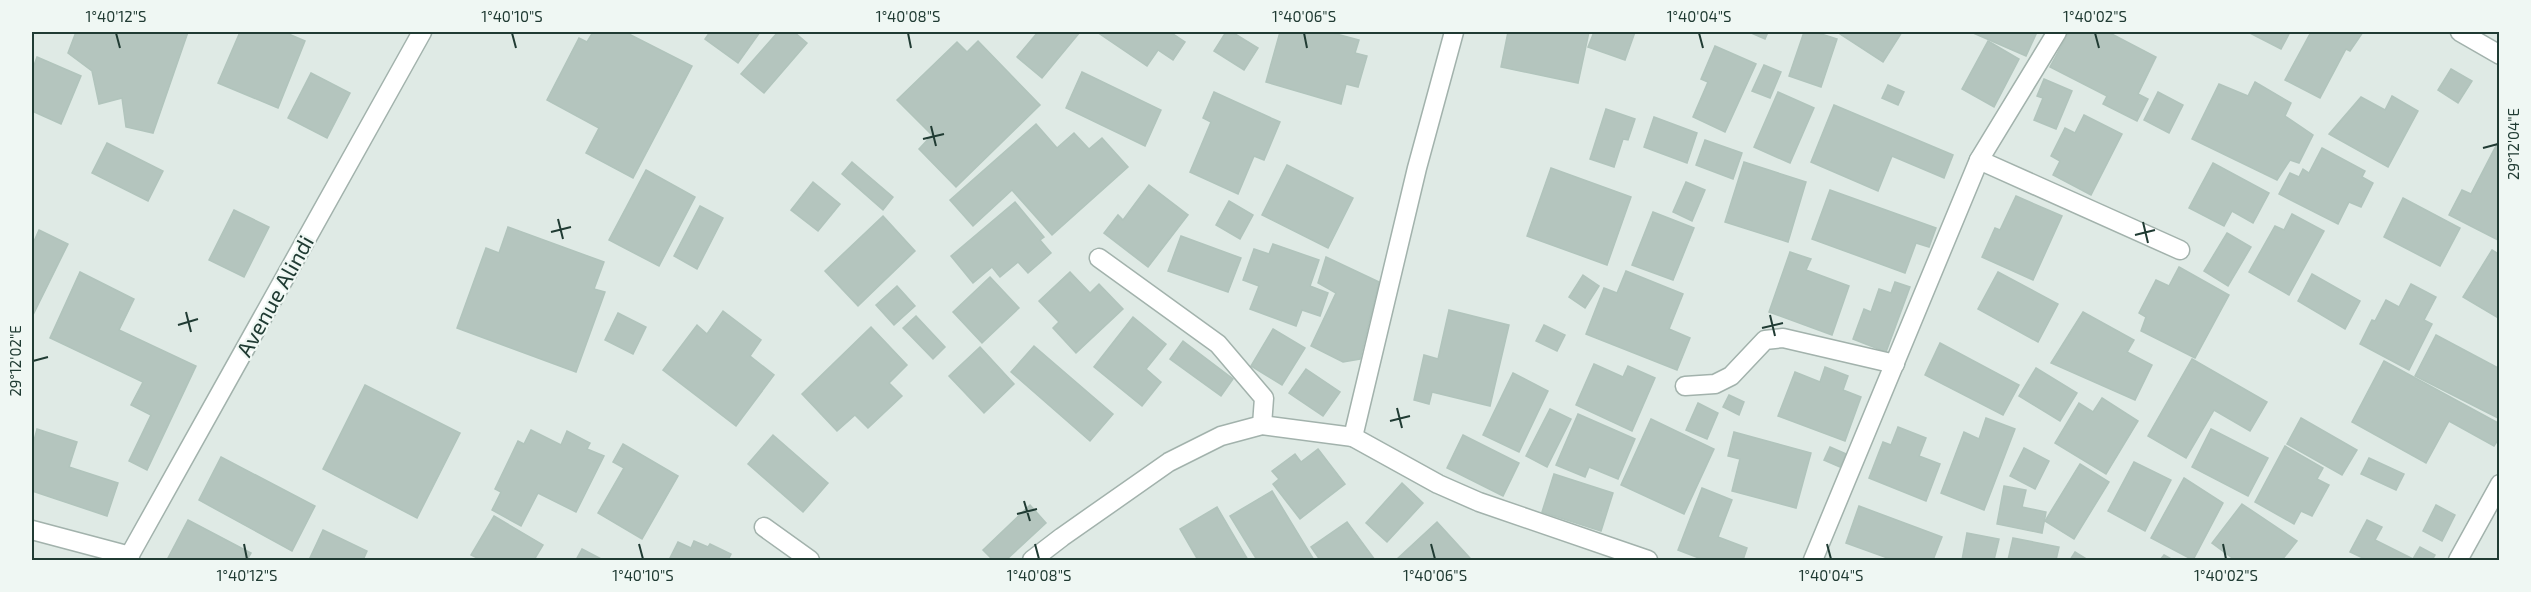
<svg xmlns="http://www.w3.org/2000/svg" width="2531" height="592" font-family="'Exo 2',sans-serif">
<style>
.building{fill:#b4c5be;stroke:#b1c4bc;stroke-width:1.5}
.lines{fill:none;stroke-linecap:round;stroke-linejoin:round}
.minor-casing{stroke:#a2b2ac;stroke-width:21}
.minor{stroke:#fff;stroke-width:18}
.ticks{fill:none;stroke:#203b33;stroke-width:2}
.labels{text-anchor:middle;stroke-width:4.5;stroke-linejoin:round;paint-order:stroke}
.street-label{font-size:22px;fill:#203b33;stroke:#eff7f3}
.neatline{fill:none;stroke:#203b33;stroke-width:2}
.ticks-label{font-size:15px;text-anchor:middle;fill:#203b33}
</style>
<rect width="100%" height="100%" fill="#dfeae5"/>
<g class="building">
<path d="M76,32H188L153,133L126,127L122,98L99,104L92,71L68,53Z"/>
<path d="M240,32H284L305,41L278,108L218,83Z"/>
<path d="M593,32H625L692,66L633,178L586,153L599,128L547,100L579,38L587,42Z"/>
<path d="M710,32H760L738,63L705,39Z"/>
<path d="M778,32H794L807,43L764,93L741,74Z"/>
<path d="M1038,32H1080L1042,78L1017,57Z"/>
<path d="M1097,32H1170L1185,42L1173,60L1158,50L1147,66Z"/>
<path d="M1226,32H1232L1258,48L1244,70L1214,51Z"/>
<path d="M1280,32H1329L1359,40L1355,53L1367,56L1358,87L1346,84L1341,104L1266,82Z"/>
<path d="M1508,32H1589L1578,83L1501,67Z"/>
<path d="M1594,32H1635L1625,60L1588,47Z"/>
<path d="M1749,32H1768L1765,39Z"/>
<path d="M1804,32H1815L1837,39L1821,87L1789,76Z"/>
<path d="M1837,32H1902L1883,62Z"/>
<path d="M1971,32H2037L2026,56Z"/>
<path d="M2069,32H2108L2156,57L2138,94L2148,99L2137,121L2103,104L2107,96L2050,67Z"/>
<path d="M2248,32H2290L2281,49Z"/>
<path d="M2311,32H2363L2350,51L2346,49L2320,98L2285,80Z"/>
<path d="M978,41L1040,105L956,187L919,149L932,135L897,100L957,42L967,52Z"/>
<path d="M1988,41L2019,59L1994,107L1962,89Z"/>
<path d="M1715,46L1756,64L1725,132L1693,117L1708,82L1701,79Z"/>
<path d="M37,57L81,76L61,124L32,111V71Z"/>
<path d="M1764,65L1781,72L1770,98L1752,91Z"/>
<path d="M2451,69L2472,81L2458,103L2438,90Z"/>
<path d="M1082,72L1161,110L1145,146L1066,108Z"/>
<path d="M311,73L350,93L327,138L288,118Z"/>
<path d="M2044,79L2072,91L2056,129L2034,120L2043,98L2037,96Z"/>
<path d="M2255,82L2291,103L2285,116L2313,135L2299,163L2290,160L2277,180L2192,139L2219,84L2248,96Z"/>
<path d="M1888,85L1904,92L1898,105L1882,98Z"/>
<path d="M1214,92L1280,122L1264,160L1254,156L1238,194L1190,172L1211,122L1203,118Z"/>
<path d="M1778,92L1814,108L1790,163L1754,147Z"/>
<path d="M2158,92L2183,105L2169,133L2144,120Z"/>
<path d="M2392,96L2418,111L2388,167L2329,134L2361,97L2385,110Z"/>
<path d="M1834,105L1953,155L1944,178L1892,156L1878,191L1811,162Z"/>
<path d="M1606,109L1635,119L1628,140L1623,139L1614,167L1590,159Z"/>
<path d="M2084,115L2122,134L2091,195L2053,175L2060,161L2051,156L2065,128L2075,133Z"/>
<path d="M1654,117L1697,133L1687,163L1644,147Z"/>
<path d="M1036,124L1057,148L1074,133L1089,149L1102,138L1128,167L1052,235L1012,190L973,226L950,200Z"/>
<path d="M2500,138V241L2449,215L2462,190L2471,194Z"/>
<path d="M1705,140L1742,153L1733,179L1696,165Z"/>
<path d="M107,143L163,171L148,201L92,173Z"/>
<path d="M2322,148L2365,171L2362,177L2373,183L2361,207L2349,202L2338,224L2279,194L2290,173L2299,177L2303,169L2309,173Z"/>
<path d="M852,162L893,197L883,210L842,174Z"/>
<path d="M1744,162L1806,182L1788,242L1725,222Z"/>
<path d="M2213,163L2269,193L2253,223L2232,211L2224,226L2189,208Z"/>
<path d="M1287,165L1353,198L1328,248L1262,215Z"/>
<path d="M1551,168L1631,197L1607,265L1527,236Z"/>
<path d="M646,170L695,197L659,266L609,240Z"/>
<path d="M813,182L840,204L818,231L791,210Z"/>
<path d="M1686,182L1705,190L1692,221L1673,212Z"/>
<path d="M1149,185L1188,215L1148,267L1104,233L1118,215L1123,220Z"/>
<path d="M1830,190L1936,228L1929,247L1916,243L1905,273L1812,239Z"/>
<path d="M2016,196L2062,216L2033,280L1982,257L1995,228L2000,230Z"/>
<path d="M2403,198L2460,228L2440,266L2384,237Z"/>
<path d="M1229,201L1253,215L1240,239L1216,225Z"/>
<path d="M1015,202L1044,237L1040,240L1051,253L1028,273L1018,262L1000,277L992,267L973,283L951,256Z"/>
<path d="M700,206L723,218L697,269L674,256Z"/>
<path d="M234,210L269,227L244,277L209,260Z"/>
<path d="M1653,212L1694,228L1673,280L1632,265Z"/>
<path d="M2292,214L2324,231L2289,295L2249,272L2275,226L2284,230Z"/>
<path d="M883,216L915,251L858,306L825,271Z"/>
<path d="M508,227L604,262L594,289L605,292L576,372L457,328L486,248L499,253Z"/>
<path d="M39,230L68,244L32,317V246Z"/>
<path d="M2227,233L2251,247L2228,286L2204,271Z"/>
<path d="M1181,236L1241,258L1228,292L1168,271Z"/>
<path d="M1273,244L1319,260L1310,286L1328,293L1320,316L1302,310L1296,326L1250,309L1259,286L1243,280L1254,249L1269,254Z"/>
<path d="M2492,250L2500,255V319L2463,297Z"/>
<path d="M1790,252L1811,259L1806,270L1849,286L1832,335L1769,312Z"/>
<path d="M1326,257L1379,282L1360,359L1343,362L1311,346L1336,293L1318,283Z"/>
<path d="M2179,267L2229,295L2195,358L2141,331L2146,317L2139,313L2156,280L2169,286Z"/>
<path d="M1626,271L1683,294L1669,329L1690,338L1677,370L1586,334L1604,288L1617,293Z"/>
<path d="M80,272L134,299L119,330L196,366L147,470L129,461L151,415L131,405L143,382L50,338Z"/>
<path d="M1070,272L1090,293L1099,284L1123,309L1076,353L1053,328L1059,322L1039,301Z"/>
<path d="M1998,272L2058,304L2038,342L1978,309Z"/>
<path d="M2312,274L2360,301L2345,329L2298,301Z"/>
<path d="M1583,275L1599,286L1585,308L1569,297Z"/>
<path d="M990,277L1019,308L982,343L953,312Z"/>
<path d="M1895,282L1910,287L1886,352L1853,339L1864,309L1871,312L1879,289L1891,293Z"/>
<path d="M2411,284L2436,297L2424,320L2432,324L2409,370L2360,344L2372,320L2375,321L2386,300L2399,307Z"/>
<path d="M897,286L915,306L894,325L876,305Z"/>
<path d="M1449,310L1509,325L1490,406L1432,392L1429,404L1414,400L1424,355L1438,359Z"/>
<path d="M723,311L761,340L750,356L774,375L736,426L663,370L697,325L707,334Z"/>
<path d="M2083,312L2134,340L2127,352L2152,365L2135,400L2051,363Z"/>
<path d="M618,313L646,327L633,354L605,340Z"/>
<path d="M916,316L945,347L933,359L903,328Z"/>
<path d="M1133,317L1166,344L1146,369L1161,382L1142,406L1094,367Z"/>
<path d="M1544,325L1565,335L1557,351L1536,341Z"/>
<path d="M871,327L907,365L889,383L902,396L868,428L855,415L837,431L802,394Z"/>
<path d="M1273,329L1305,348L1282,385L1251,366Z"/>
<path d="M2436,335L2500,369V419L2415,376Z"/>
<path d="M1183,341L1233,379L1221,396L1170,359Z"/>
<path d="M1940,343L2019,385L2003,415L1925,375Z"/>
<path d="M1034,346L1113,414L1090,441L1011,372Z"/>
<path d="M980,347L1014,384L984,413L949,376Z"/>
<path d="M2192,359L2267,402L2250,431L2214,410L2186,458L2148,436Z"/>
<path d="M2384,361L2500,424V437L2494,446L2449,421L2426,463L2352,422Z"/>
<path d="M1594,364L1623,377L1628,366L1655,378L1632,431L1576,405Z"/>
<path d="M1825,367L1848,376L1843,390L1861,397L1845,441L1778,416L1795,372L1820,382Z"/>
<path d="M2036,368L2077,393L2060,421L2019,396Z"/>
<path d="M1306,369L1340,392L1323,416L1289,393Z"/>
<path d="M1513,373L1548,391L1519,452L1483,435Z"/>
<path d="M365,385L460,433L417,518L323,469Z"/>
<path d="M1729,395L1744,402L1739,415L1723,407Z"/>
<path d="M2102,398L2138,421L2106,474L2055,443L2079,403L2093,412Z"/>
<path d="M1698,403L1718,413L1707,439L1686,430Z"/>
<path d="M1550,409L1571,419L1547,467L1526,456Z"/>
<path d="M1578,414L1635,439L1618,479L1589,467L1585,477L1556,465Z"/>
<path d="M1986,418L2015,429L1984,510L1941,493L1964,432L1979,439Z"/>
<path d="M2301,418L2357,450L2342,475L2287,444Z"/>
<path d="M1651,419L1714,449L1684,514L1621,485Z"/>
<path d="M1898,427L1926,438L1919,456L1940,464L1926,501L1869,478L1883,442L1891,445Z"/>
<path d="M37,429L77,442L69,467L118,483L107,516L32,491V448Z"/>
<path d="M2211,429L2268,458L2248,496L2192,467Z"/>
<path d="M531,430L561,445L567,431L590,443L587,449L604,456L576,512L538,493L521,526L492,510L501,492L495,489L518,441L524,444Z"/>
<path d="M1734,432L1811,453L1796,508L1732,491L1740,459L1728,456Z"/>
<path d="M773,435L828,483L803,512L748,464Z"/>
<path d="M1463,435L1519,463L1503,496L1447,468Z"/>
<path d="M623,444L678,476L642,539L598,513L624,468L613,462Z"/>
<path d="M2285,446L2323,468L2317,479L2329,485L2312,516L2301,511L2294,524L2255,502Z"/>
<path d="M1830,447L1846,454L1840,467L1824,460Z"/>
<path d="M2024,448L2049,461L2035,489L2010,476Z"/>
<path d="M1318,449L1345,484L1300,519L1273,484L1279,479L1272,471L1295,454L1301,462Z"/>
<path d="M221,457L315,506L292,551L199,500Z"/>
<path d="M2369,458L2404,474L2396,490L2361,474Z"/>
<path d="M2134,462L2171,480L2145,531L2108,511Z"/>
<path d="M2080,464L2109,482L2074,539L2045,521Z"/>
<path d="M1554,474L1613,493L1601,531L1542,512Z"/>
<path d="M2184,478L2223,503L2193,560L2151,538Z"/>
<path d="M1402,483L1423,503L1387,542L1366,523Z"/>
<path d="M2004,486L2026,490L2022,507L2046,512L2042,533L1997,524Z"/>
<path d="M1702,488L1732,500L1718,537L1747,548L1743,560H1704L1678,550Z"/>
<path d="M1272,491L1314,560H1257L1230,516Z"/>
<path d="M2242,504L2297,541L2282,560H2235L2212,543Z"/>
<path d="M1030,505L1046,523L1006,560H993L983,550Z"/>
<path d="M2436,505L2455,515L2442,541L2423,531Z"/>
<path d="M1859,506L1942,537L1933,560H1893L1846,543Z"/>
<path d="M1217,507L1248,560H1198L1180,529Z"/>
<path d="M494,516L543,545L534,560H481L471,555Z"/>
<path d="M188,520L251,553L247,560H167Z"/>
<path d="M2367,520L2382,527L2375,540L2413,559L2420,547L2435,555L2432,560H2367L2350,552Z"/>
<path d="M1347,522L1375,560H1320L1311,547Z"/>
<path d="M1437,522L1470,558L1467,560H1396Z"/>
<path d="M323,530L367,551L363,560H309Z"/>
<path d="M1967,533L1999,539L1994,560H1962Z"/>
<path d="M2013,538L2059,547L2056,560H2008Z"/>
<path d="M694,541L708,547L710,544L731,554L728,560H669L678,542L691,548Z"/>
<path d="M582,549L603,560H576Z"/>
<path d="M2075,552L2088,560H2070Z"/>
<path d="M2164,555L2173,560H2160Z"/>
</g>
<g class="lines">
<g class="minor-casing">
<g id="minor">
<path d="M2460,32L2500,55"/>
<path d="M1979,160L2180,250"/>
<path d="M1099,258L1218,344L1264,398L1262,425"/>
<path d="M1685,386L1715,384L1731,376L1765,340L1783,338L1895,364"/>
<path d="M1353,437L1438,484L1479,502L1648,560"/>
<path d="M764,527L810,560"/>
<path d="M32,530L130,556"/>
<path d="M127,560L422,32"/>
<path d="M1032,560L1062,537L1169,462L1221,436L1262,425L1353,437L1417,168L1454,32"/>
<path d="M1813,560L1979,160L2057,32"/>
<path d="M2458,560L2500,484"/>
</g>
</g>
<use href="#minor" class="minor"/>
</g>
<path class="ticks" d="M116,33L120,48M512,33L516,48M908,33L911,48M1304,33L1307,48M1699,33L1703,48M2095,33L2099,48M931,126L936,146M923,139L944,134M2483,148L2498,144M558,219L563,239M2143,222L2148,243M551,232L571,227M2135,235L2155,230M186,312L191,332M1770,315L1775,336M178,325L198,319M1762,328L1783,323M33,361L48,357M1397,408L1402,428M1390,421L1410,416M1024,501L1030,521M1017,514L1037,509M244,544L247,559M639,544L643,559M1035,544L1039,559M1431,544L1435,559M1827,544L1831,559M2223,544L2226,559"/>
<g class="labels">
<g class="street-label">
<text transform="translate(275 296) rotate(-61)" y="8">Avenue Alindi</text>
</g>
</g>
<rect width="2531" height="592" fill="none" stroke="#eff7f3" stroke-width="66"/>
<rect x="33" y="33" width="2465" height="526" class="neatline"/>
<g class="ticks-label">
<text x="116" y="22">1°40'12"S</text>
<text x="512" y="22">1°40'10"S</text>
<text x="908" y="22">1°40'08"S</text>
<text x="1304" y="22">1°40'06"S</text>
<text x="1699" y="22">1°40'04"S</text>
<text x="2095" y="22">1°40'02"S</text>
<text transform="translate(2514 144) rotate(-90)" y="5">29°12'04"E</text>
<text transform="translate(16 361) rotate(-90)" y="5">29°12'02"E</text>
<text x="247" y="581">1°40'12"S</text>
<text x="643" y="581">1°40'10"S</text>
<text x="1039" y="581">1°40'08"S</text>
<text x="1435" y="581">1°40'06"S</text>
<text x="1831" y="581">1°40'04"S</text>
<text x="2226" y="581">1°40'02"S</text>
</g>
</svg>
